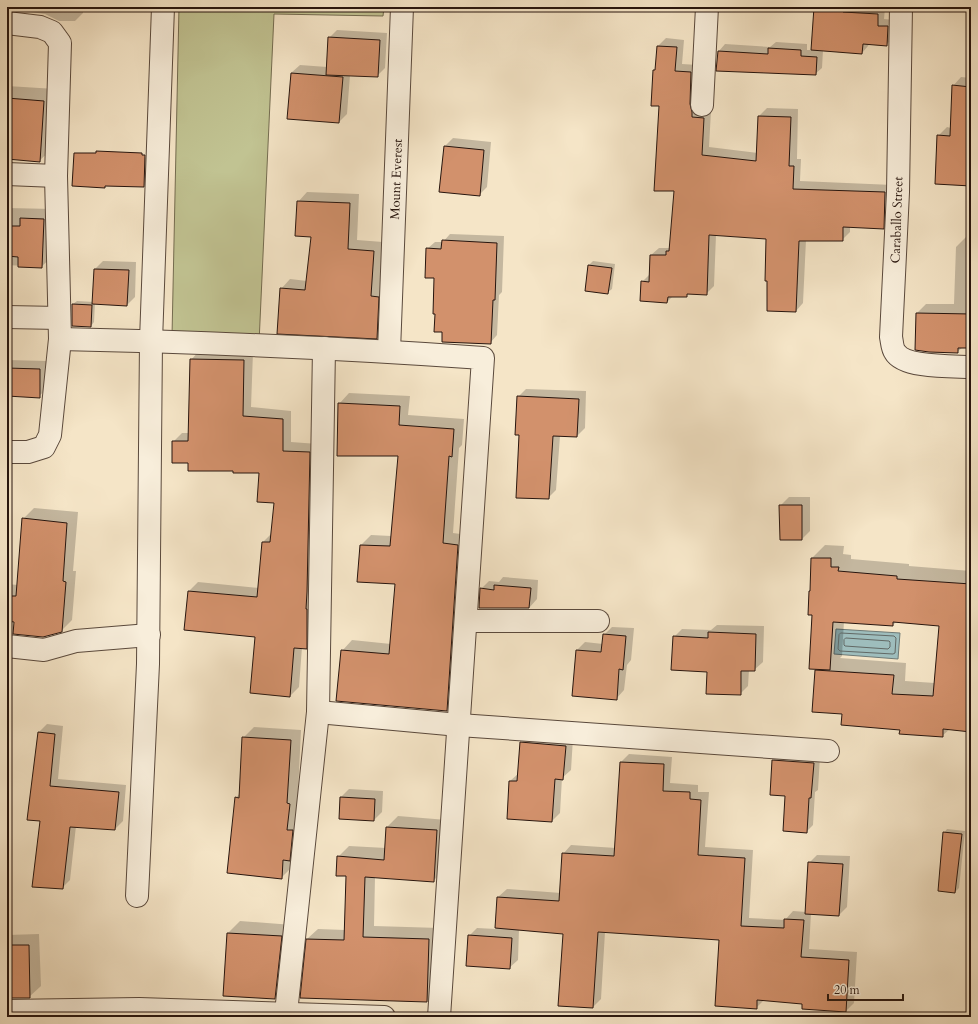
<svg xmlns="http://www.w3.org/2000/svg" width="978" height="1024" font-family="Cardo,serif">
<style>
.green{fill:#c1c392;stroke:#746c50}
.water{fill:#9ebdbc;stroke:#6e7a76}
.shadow{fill:#0003;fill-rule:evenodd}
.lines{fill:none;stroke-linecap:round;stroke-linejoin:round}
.shore{stroke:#626965;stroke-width:1}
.building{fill:#d2916c;stroke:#27150e}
.minor-casing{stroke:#5a493c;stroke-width:24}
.minor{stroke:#f8eedb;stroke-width:22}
.labels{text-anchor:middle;stroke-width:3;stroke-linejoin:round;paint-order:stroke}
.street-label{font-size:13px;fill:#27150e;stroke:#f8eedb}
</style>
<rect width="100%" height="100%" fill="#f5e5c7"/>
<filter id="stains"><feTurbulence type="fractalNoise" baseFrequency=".005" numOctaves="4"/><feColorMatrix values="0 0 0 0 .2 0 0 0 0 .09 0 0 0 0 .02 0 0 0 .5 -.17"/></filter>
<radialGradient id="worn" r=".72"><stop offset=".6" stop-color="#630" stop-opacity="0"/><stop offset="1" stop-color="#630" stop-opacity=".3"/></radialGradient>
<path class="green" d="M179,7H384L383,16L274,14L259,343L172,336Z"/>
<path class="water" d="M836,629L900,633L898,659L834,654Z"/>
<g class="shadow">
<path d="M30,7H83V13L75,21H59L45,14L30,12Z"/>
<path d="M815,7L885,8L884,19L894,20L893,38L886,45L869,44L868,46L862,53L823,50L822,68L815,74L717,70L719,51L725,44L770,47L776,42L807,44V50H812Z"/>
<rect x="967" y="7" width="4" height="5"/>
<path d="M337,30L387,33L385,68L377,76L350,75L347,114L339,122L288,118L291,73L300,65L327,67L329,38Z"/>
<path d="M666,38L684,40L682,64L698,65L699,110L711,111L709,147L758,153L759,116L767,108L798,109L797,159H801L800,181L893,185L891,220L883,228L850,226V232L842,240H806L803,303L796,311L767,238L716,235L714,286L706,294L689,293L686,296H673L667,302L642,282L650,274L651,255L659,248H671L675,190L654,71L656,68L658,46Z"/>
<path d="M961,77L971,78V185L938,136L947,127L951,128L953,86Z"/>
<path d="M7,86L56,89L52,149L39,161L7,158Z"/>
<path d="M453,138L491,142L487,187L479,195L445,146Z"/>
<path d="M140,157L152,158V178L144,186Z"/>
<path d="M307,192L359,194L357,240L383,242L380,287L387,288L386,328L377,338L281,289L290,279L307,281L312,236L298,202Z"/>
<path d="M7,208L54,209L52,257L41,267L7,265Z"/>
<path d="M450,234L504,236L502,292L499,295L497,335L490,343L443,331L435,277L427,249L435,242H443Z"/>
<path d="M966,237L971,238V347H963L957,352L917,313L926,304H954L956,247Z"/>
<path d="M103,261L136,262L135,297L127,305L95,303L94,322L91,326L73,304L77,301L94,302L95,269Z"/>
<path d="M593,261L615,264L612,289L608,292L589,265Z"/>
<path d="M199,351L253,352L251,407L291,411V442L318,444L315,639L306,648L302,647L299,687L290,696L256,636L189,591L198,582L259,588L263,542L272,533L275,502L260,472L234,470L189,462L173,442L182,433H189L191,360Z"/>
<path d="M7,360L48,361V388L39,396L7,395Z"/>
<path d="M526,389L586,391L585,428L577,436H560L556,490L548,498L518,397Z"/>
<path d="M349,393L410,396L408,415L464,419L462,445L459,448L453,533L468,535L457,700L446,710L342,651L352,640L391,644L397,583L358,581L361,545L371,535L391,536L399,455L339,404Z"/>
<path d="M789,497H810V531L802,539L780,506Z"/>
<path d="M34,508L78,512L73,571H76L72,620L61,631L7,620V584L18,585L23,519Z"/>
<path d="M825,545L844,546L843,554L851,555V559L909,564V566L971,571V731L950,729L942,736L901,729L843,713L816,670L818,668L811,590L812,558ZM844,621L893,625L896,622L940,625L935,683L905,681L906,663L840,658L842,656Z"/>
<path d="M503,577L538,580L537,599L529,608L481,589L489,581L499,582Z"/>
<path d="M717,625L764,626L763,662L754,670H749L748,686L740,694L708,671L674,637L682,629L711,630Z"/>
<path d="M612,627L634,628L631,660L627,665L624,690L616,699L577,650L585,642L603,644L604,635Z"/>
<path d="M47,724L63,726L58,779L126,785L123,821L115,829L76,826L70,880L62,888L41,820L39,732Z"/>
<path d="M254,727L301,730L298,793H300L292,867L281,878L236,798L240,793L243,738Z"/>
<path d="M529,735L573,738L571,770L562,778L560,813L552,821L510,781L519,773L521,743Z"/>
<path d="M780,753L820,756L818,790L815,792L813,825L806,832L786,795L771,794L773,760Z"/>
<path d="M629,754L672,757L670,783L698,785V792H709L705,847L753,850L749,918L785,920L793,911L806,912L809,863L817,855L850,856L847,907L839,915L811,913L809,949L857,952L854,1003L846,1011L803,1003L764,1000L756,1008L720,939L605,932L601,999L593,1007L564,933L519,929L518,960L509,968L469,936L477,928L496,929L498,897L507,889L561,893L563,854L571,845L616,848L621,762Z"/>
<path d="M349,789L383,791L382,812L374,820L341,797Z"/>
<path d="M398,816L447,820L444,870L433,881L375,877L374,926L440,928L438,991L427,1001L307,939L318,929L345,930L347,875L338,857L349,846L386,848L387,827Z"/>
<path d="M947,829L965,831L959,888L955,892L944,833Z"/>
<path d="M240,921L293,925L287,986L274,998L228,933Z"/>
<path d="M39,934L41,986L29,997L7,998V935Z"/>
</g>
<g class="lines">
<g class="shore">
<path d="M841,633L894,636L896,638L895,653L893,654L840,651L838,649L839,635Z"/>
<path d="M846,638L889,641L890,642V647L888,649L845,646L844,645V640Z"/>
</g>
</g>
<g class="building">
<path d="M814,7H844L843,12L878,14V26H888L887,46L863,44L862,54L811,50Z"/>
<path d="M328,37L380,40L378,77L326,75Z"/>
<path d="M657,46L677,47L675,71L691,72L690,104L692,112V117L704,118L702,155L756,161L758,116L791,117L789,166H794L793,189L885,192L884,229L843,227V241H799L796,312L767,311V281H765L766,239L709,235L707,295L687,294V297H668L667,303L640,301L641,281L649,282L650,255H666V251H669L674,191H654L659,106H651L653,70H655Z"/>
<path d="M768,48L801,50V56L817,57L816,75L716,71L718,51L768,54Z"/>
<path d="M291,73L343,77L339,123L287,119Z"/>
<path d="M952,85L971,87V186L935,184L937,135L950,136Z"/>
<path d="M7,98L44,101L40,162L7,159Z"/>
<path d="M444,146L484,150L480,196L439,192Z"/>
<path d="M96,151L142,153V155H145L144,187L105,186V188L72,186L74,153H96Z"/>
<path d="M297,201L350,203L348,249L374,251L371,296L379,297L377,339L277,334L280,288L305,290L311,237L295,236Z"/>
<path d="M20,218L44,219L42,268L18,267V257L7,256V226H20Z"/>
<path d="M442,240L497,243L495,300H493L491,344L442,342V332H434L435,314H433L434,278H425L426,248L441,249Z"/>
<path d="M588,265L612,268L608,294L585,291Z"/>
<path d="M94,269L129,270L127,306L92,304Z"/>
<path d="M72,304L92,305L91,327L72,326Z"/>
<path d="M916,313L971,314V348H958V353L929,352L915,350Z"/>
<path d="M190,359L244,360L243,416L283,419V451L310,452L307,592L306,609H307V649L294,648L290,697L250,693L255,637L184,630L188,591L257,597L262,542H270L274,503L257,502L259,473H233V471H188V463H172V441H188Z"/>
<path d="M7,368L40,369V398L7,396Z"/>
<path d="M517,396L579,399L577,437L553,436L549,499L516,498L519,435H515Z"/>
<path d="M338,403L400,406L399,425L454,429L452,457L449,456L443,543L458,545L447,711L336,701L341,650L389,654L395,584L357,582L360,545L390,546L398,456H337Z"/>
<path d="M779,505H802V540H780Z"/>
<path d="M22,518L67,523L63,581L66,582L62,632L43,637L13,634L14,622L7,621V596H16Z"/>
<path d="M811,558H831V567H839L838,571L897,576V579L971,584V732L943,729V737L899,734L900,730L841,725L842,714L812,712L815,670L894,675L892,694L933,696L939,626L893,622V626L833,622L830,670L809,669L812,615H808L809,591H810Z"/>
<path d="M494,585L531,588L529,608H479L480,588L494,590Z"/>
<path d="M708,632L756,634L755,671H741V695L706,694L707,672L671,670L673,636L708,638Z"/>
<path d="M603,634L626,636L623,670L619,669L617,700L572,696L576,650L601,652Z"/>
<path d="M38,732L55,734L50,786L119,792L115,830L70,827L63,889L32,887L40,821L27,820Z"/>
<path d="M242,737L291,740L287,803L290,804L287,830H293L290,861L283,860L282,879L227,873L235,797L239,798Z"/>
<path d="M520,742L566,746L563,780L555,779L552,822L507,819L509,781H517Z"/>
<path d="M772,760L814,763L811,798H809L807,833L783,831L785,796L770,795Z"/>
<path d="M620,762L664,764L663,791L690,792V799L701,800L698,855L745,858L741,926L784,928V919L804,920L801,957L849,960L846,1012L802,1009V1004L757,1000V1009L715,1006L719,940L598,932L593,1008L558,1006L563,934L495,928L497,897L559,901L562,853L614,856Z"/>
<path d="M340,797L375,799L374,821L339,819Z"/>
<path d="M386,827L437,830L434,882L365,877L363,937L429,939L427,1002L300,998L306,939L344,940L346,876H336L337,856L384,860Z"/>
<path d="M943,832L962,834L955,893L938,891Z"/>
<path d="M808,862L843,864L839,916L805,914Z"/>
<path d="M227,933L282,936L275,999L223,996Z"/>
<path d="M468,935L512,938L510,969L466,966Z"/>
<path d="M7,945H29L30,998H7Z"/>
</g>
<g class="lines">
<g class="minor-casing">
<g id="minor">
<path d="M901,7L898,192L891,337C892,341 892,348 895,352C904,368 953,366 971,367"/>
<path d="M7,23L40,27L52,32L60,43L56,176L60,339L50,435L44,447L28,452H7"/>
<path d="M702,105L707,7"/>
<path d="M7,174L56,176"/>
<path d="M7,317L59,318"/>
<path d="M60,339C201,342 342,348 483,358L439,1017"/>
<path id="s1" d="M389,351L402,7"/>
<path d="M466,621H598"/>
<path d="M7,646L44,650L76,641L149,635"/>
<path d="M318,712L459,725L828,751"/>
<path d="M137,896L148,664L151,341L163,7"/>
<path d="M7,1011L139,1009L384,1017"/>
<path d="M286,1013L318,712L324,348"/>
</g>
</g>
<use href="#minor" class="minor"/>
</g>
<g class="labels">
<g class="street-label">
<text dy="5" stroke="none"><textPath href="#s1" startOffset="172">Mount Everest</textPath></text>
<text transform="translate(896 220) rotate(-88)" y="5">Caraballo Street</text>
</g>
</g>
<rect width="978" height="1024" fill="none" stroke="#f5e5c7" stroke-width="24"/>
<rect x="8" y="8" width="962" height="1008" fill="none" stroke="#27150e" stroke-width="2"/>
<rect x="12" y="12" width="954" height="1000" fill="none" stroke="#27150e"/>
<path d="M828 994v6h75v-6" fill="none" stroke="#27150e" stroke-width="2"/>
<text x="834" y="994" font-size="12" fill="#27150e" stroke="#f8eedb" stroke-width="3" paint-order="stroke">20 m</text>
<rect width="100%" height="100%" filter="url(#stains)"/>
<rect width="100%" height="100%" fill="url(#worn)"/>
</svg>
